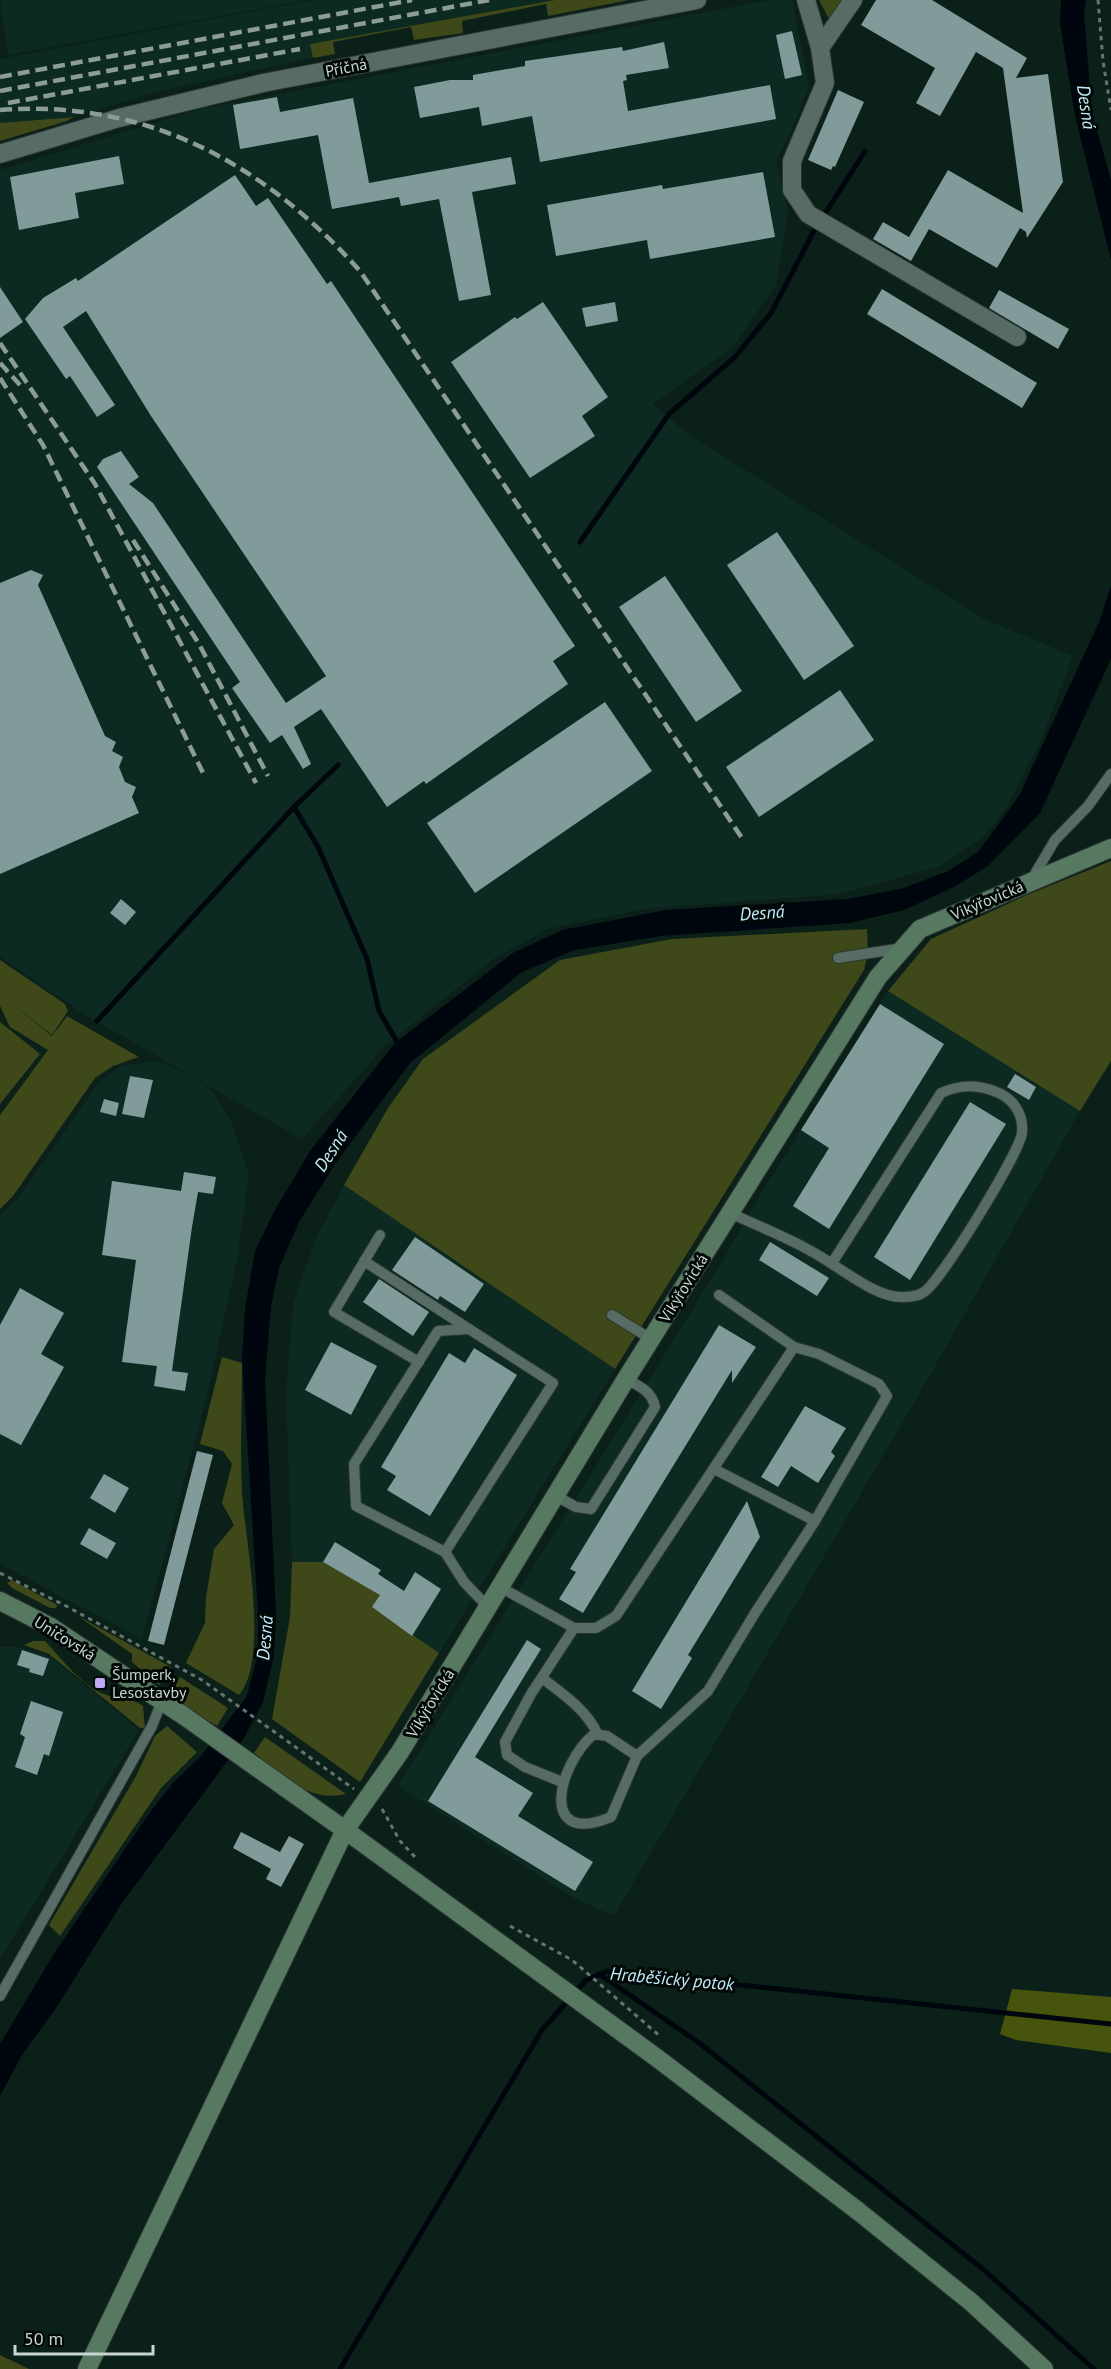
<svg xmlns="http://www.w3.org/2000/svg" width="1111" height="2369" font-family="'PT Sans',sans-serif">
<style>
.built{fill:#0c2a21}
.green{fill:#3e4819}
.forest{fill:#47540d}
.water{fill:#00060d}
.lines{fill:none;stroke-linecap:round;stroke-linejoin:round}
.stream{stroke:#00060d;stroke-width:5}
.building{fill:#819b9b}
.lane-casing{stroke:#2c3632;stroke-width:12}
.street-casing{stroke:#2c3632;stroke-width:20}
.secondary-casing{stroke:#2c3632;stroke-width:20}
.path{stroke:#657670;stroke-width:3;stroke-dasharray:4.5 4.5;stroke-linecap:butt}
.lane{stroke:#566c64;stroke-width:10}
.street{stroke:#566c64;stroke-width:18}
.secondary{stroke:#577962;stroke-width:18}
.rail{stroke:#8d9c97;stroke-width:4.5;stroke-dasharray:12 6;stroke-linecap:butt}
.poi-dot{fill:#c0a8f4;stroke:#020806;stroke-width:2}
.labels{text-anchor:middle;stroke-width:6;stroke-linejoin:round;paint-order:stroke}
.street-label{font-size:16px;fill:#c8d5d0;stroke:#020806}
.poi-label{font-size:16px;fill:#c8d5d0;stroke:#020806;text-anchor:start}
.water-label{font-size:18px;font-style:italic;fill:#c2edfc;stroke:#020806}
</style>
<rect width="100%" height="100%" fill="#0b2019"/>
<g class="built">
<path d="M0,0H307L8,55Z"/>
<path d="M313,0H555L310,44L313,58L156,92L74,117L0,123V59Z"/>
<path d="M769,0H792L809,86L792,130L776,161L788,210L776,285L733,347L653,404L689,435L984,619L1073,656L1041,740L1007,807L980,840L940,866L841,894L644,909L548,929L495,958L385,1046L302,1139L193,1077L211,1089L232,1123L249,1173L238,1255L207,1395L142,1639L0,1564V1216L18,1198L100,1081L120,1066L156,1061L187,1073L82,1013L0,957V170L200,109Z"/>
<path d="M888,991L1080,1111L930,1375L614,1916L574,1898L398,1786L723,1260L760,1195Z"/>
<path d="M344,1185L615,1369L439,1653L396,1626L397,1623L372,1607L373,1590L323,1562H292L286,1395L293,1305L316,1238Z"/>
<path d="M0,1647H19L49,1656L139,1730L0,1959Z"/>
</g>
<g class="green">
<path d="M555,0H629L548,16L546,4L462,21L463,33L414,40L411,27L333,42L335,54L313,58L310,44Z"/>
<path d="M819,0H844L830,21Z"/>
<path d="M74,117L67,121L0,141V123Z"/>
<path d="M1111,861V1061L1080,1111L888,991L931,939L1027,895Z"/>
<path d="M867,929L868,953L864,970L615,1369L344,1185L388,1108L423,1059L560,960L672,939Z"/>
<path d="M0,960L65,1004L68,1011L52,1035L11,1003L52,1036L67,1016L139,1057L113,1066L95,1078L13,1196L0,1209V1115L48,1050L10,1027L0,1006Z"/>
<path d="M0,1022L40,1054L0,1104Z"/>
<path d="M222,1357L242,1363C242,1406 240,1450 242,1492C245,1540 270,1659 239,1695L186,1663L205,1623L206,1597L214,1549L234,1525L222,1503L232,1464L223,1451L200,1444Z"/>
<path d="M292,1562H323L373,1590L380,1595L373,1608L439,1653L360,1782L272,1719L290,1617Z"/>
<path d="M12,1580L57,1605L56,1608H50L12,1588L7,1583Z"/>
<path d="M78,1616L171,1667L165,1679L159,1685L132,1662V1654Z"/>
<path d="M33,1641H45C60,1657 83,1687 104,1694C119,1700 128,1696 143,1706L145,1728H140L49,1654L24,1645Z"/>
<path d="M180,1677L228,1708L217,1726C199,1714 162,1701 180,1677Z"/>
<path d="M167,1726L197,1752L161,1788L60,1936L49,1925L136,1776L155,1736Z"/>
<path d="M265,1737L346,1794C308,1803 282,1775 254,1753Z"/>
<path d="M0,2355L29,2369H0Z"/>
</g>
<path class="forest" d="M1012,1989L1111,1997V2053L1016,2040L1000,2034Z"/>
<g class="water">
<path d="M1061,0H1086L1084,14L1092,113L1111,180V260L1075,116L1060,23Z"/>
<path d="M1111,586V659L1040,813L989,865L956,886L904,910L850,923L661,936L575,950L522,972L410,1063L335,1164L299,1222L279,1268L271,1306L265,1379L276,1614L274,1655L263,1702L243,1740L122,1903L56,2008L22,2055L0,2096V2044L55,1952L148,1815L173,1783L201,1756L247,1696L258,1653V1614L242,1358L245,1309L255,1251L275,1210L310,1151L395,1043L513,953L562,930L666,910L848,899L904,888L948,871L978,852L1019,796L1100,620Z"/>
</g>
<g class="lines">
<g class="stream">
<path d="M580,542L669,414L734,358L771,313L814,231L865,151"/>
<path d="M294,807L318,847L367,959L379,1011L399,1045"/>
<path d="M97,1021L294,807L338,765"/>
<path d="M599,1974L698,2042L984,2270L1094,2369"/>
<path d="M340,2369L542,2030L586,1980L607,1971L1111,2024"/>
</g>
</g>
<g class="building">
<path d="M876,0H932L1027,58L1016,78L1048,74L1063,182L1027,238L1026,232L1020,228L997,268L929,229L911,261L873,239L883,222L909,237L948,170L1023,213L1003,68L976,52L940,116L916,103L935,68L861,25Z"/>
<path d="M792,31L802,75L785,79L776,35Z"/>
<path d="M664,42L669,68L626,75L627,80L623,81L628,111L770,85L776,119L540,162L532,116L482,126L479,107L420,118L414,87L450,80H473V75L525,66V61L622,47L623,51Z"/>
<path d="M838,90L864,102L835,167L833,166L831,170L808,160Z"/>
<path d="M277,97L280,112L353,98L369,183L511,157L516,184L472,192L491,295L459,301L439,199L401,206L399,197L332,209L318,135L240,149L233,105Z"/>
<path d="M119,156L124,184L75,193L79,218L19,230L10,177Z"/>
<path d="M763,172L775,237L650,259L647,240L556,256L547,205L662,185L663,189Z"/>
<path d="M235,175L256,206L268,198L327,284L331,281L575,646L553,661L568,684L426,784L424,781L387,807L321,709L294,727L311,764L303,769L282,735L270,743L232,688L240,682L97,467L103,459L121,451L139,477L129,484L153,503L286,703L326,676L151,416L86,311L63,327L115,405L97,417L70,376L66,379L25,319L43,298L76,278L78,281Z"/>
<path d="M0,287L23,322L0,338Z"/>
<path d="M882,289L1037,383L1022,408L867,314Z"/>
<path d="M999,290L1069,329L1058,349L989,308Z"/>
<path d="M543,302L608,397L582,416L595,436L530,478L451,362L515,317L517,319Z"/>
<path d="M615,302L618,321L586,327L582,308Z"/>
<path d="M777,532L854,646L804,680L727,565Z"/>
<path d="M31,570L43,575L38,585L105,736L116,742L112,751L123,757L119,767L125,782L136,787L132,797L139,813L0,874V583Z"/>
<path d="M665,576L742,691L696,722L619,607Z"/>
<path d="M840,690L874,740L759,817L726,767Z"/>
<path d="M605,702L652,771L475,893L427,823Z"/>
<path d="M121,899L136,912L125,925L110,913Z"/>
<path d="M880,1004L944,1044L829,1229L793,1206L829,1148L801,1130Z"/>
<path d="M1015,1074L1036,1087L1029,1100L1007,1087Z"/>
<path d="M130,1076L153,1080L144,1118L122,1114Z"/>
<path d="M104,1099L119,1103L116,1116L100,1112Z"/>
<path d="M970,1102L1006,1124L910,1280L874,1257Z"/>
<path d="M184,1172L216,1177L213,1194L198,1192L192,1227L172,1371L188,1373L185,1391L154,1386L157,1366L122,1362L136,1260L102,1255L112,1181L181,1191Z"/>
<path d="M415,1237L484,1284L465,1312L440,1296L438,1300L392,1270Z"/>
<path d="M770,1242L829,1278L817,1296L759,1260Z"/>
<path d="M379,1279L429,1312L413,1336L363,1302Z"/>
<path d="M20,1288L64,1313L41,1354L64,1367L21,1445L0,1434V1325Z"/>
<path d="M719,1325L756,1347L732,1383V1370L583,1613L559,1599L576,1572L570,1569Z"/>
<path d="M331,1342L377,1366L351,1415L305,1390Z"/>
<path d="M474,1348L517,1375L430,1516L387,1490L396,1476L381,1467L449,1353L465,1363Z"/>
<path d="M805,1406L846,1428L831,1452L835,1456L818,1483L791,1466L778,1487L761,1477Z"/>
<path d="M197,1451L213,1455L164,1645L148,1641Z"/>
<path d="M104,1474L129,1488L115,1513L90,1498Z"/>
<path d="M747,1501L760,1537L688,1655L692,1658L661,1709L632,1691Z"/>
<path d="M89,1528L116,1543L107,1559L80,1544Z"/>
<path d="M335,1542L381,1570L378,1574L404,1591L415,1572L441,1589L412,1636L372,1607L380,1595L323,1562Z"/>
<path d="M527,1640L541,1649L475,1757L533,1793L518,1816L593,1862L575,1891L428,1801Z"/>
<path d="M22,1650L49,1659L43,1676L29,1672L30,1669L17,1665Z"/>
<path d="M31,1701L63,1712L49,1756L44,1754L37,1775L15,1767L25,1737L20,1734Z"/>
<path d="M241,1832L280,1852L289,1836L304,1844L281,1887L266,1879L271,1869L233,1848Z"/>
</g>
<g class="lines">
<g class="lane-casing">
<g id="lane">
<path d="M1030,882L1055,840L1088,806L1111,774"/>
<path d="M838,958L903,948"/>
<path d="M730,1213C756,1225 784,1236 809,1250C835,1263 874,1298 902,1297C908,1297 919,1296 924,1292C941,1281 1019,1154 1022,1133C1024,1113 1012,1097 994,1091C975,1084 959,1085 941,1093L832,1263"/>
<path d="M380,1235L334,1312L419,1362"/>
<path d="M364,1261L469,1329"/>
<path d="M719,1295L794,1347"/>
<path d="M612,1315L651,1339"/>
<path d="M556,1496L576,1507L591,1509L655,1407C652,1391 639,1386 626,1379"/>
<path d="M445,1552L356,1506L354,1464L438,1331L469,1329L553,1383L445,1552L464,1582L488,1607"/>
<path d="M500,1587L574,1628H596L616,1616L794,1347L819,1354L879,1384L887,1396L815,1521L714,1469"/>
<path d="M542,1678C563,1694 587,1710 598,1735"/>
<path d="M637,1756L607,1736L594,1734C558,1764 537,1848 611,1817L637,1756L708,1691L755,1613L815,1521"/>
<path d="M562,1782L525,1767L507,1755L505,1742L531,1694L574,1628"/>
<path d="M0,1996L152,1726L162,1701"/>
</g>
</g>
<g class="street-casing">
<g id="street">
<path d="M806,0L820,48L825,83L792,161V190L808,214L1017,337"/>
<path d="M820,48L853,0"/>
<path d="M0,154L119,118L263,83L697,0"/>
</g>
</g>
<g class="secondary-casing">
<g id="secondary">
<path d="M0,1601L51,1627L187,1718L345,1830L657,2058L858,2211L971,2302L1044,2369"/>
<path d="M87,2369L345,1830L400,1752L626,1379L878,977L920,929L1111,848"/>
</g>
</g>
<g class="path">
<path d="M1098,0L1103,61L1111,110"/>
<path d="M0,1573L66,1606L202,1680L354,1789"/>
<path d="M382,1809L400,1841L415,1857"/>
<path d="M510,1926L572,1960L661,2037"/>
</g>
<use href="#lane" class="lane"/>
<use href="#street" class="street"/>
<use href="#secondary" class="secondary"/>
<g class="rail">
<path d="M0,77L412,0"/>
<path d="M0,91L489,0"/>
<path d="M8,103L300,49"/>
<path d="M0,110C148,99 264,164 360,271L742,838"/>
<path d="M0,343L95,484L256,783"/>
<path d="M0,363L20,385"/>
<path d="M0,378L43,445L204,775"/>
<path d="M133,540L199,644L268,776"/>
</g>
</g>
<rect class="poi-dot" x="94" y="1677" width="12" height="12" rx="3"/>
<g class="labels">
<g class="street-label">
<text transform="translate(346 67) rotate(-11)" y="6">Příčná</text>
<text transform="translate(987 900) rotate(-23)" y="6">Vikýřovická</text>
<text transform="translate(683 1288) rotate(-58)" y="6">Vikýřovická</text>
<text transform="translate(65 1638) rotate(32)" y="6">Uničovská</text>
<text transform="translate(430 1703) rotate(-59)" y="6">Vikýřovická</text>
</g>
<g class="poi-label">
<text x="112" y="1680">Šumperk,<tspan x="112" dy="18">Lesostavby</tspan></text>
</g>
<g class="water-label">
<text transform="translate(1086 107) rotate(82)" y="6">Desná</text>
<text transform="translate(762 913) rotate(-4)" y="6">Desná</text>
<text transform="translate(331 1151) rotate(-57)" y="6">Desná</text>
<text transform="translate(265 1638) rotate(-85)" y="6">Desná</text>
<text transform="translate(672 1979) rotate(5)" y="6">Hraběšický potok</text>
</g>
</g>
<path d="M15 2345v9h138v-9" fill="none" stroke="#c8d5d0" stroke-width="3"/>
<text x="24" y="2345" font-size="18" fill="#c8d5d0" stroke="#020806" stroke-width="4.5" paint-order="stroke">50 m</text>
</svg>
